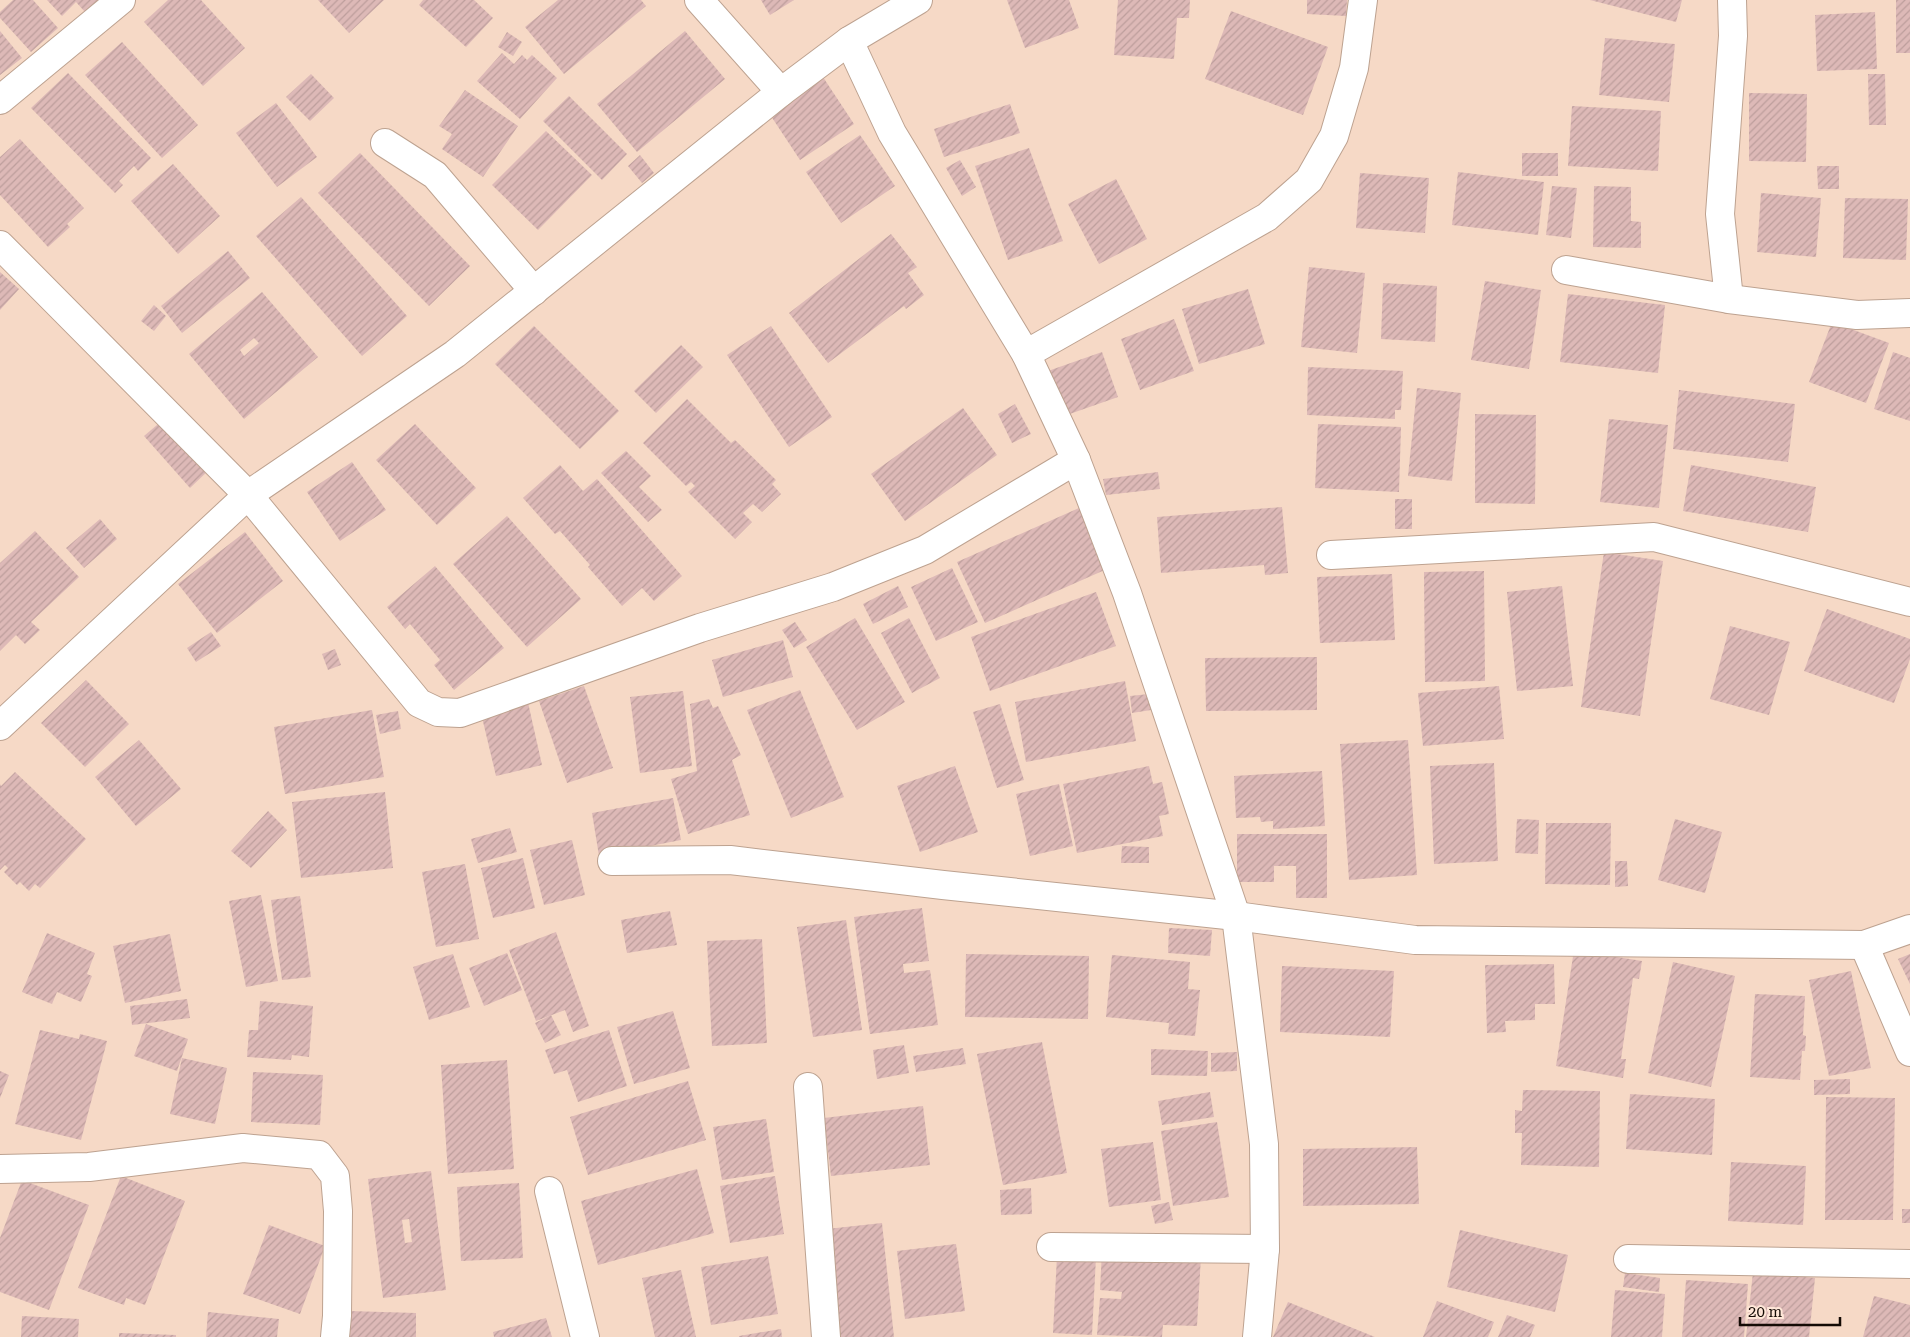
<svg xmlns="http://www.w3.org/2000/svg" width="1910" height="1337" font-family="'Roboto Serif',serif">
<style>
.building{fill:url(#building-hatch);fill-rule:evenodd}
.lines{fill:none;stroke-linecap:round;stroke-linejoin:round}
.street-casing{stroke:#bda290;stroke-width:30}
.street{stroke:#fff;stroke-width:28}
</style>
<defs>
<pattern id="building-hatch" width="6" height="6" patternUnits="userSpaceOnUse" patternTransform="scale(1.25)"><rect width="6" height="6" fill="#ddb9b7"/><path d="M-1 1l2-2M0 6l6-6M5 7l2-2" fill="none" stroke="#bd9e9c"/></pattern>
</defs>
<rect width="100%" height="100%" fill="#f6d9c6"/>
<g class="building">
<path d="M13,0H33L58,28L31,52L0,18V12Z"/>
<path d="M47,0H98L85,12L76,2L62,16Z"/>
<path d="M168,0H201L245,48L203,86L144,22Z"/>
<path d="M318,0H384L349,33Z"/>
<path d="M423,0H474L493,18L466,47L419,5Z"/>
<path d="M558,0H641L646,6L564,74L525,27Z"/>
<path d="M761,0H794L770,15Z"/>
<path d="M1007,0H1069L1079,28L1025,48Z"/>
<path d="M1118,0H1190L1189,18H1177L1174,59L1114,55Z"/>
<path d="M1307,0H1347L1346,16L1307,14Z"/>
<path d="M1590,0H1682L1676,22Z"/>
<rect x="1896" y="0" width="14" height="53"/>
<path d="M1231,11L1328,47L1303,115L1205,79Z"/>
<path d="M1875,12L1877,69L1817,71L1815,15Z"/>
<path d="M0,31L22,58L0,75Z"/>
<path d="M685,31L725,79L637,152L597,104Z"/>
<path d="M507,32L522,42L513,56L498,47Z"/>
<path d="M1605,38L1675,44L1669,102L1599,95Z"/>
<path d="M122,42L198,125L162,158L85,75Z"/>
<path d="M502,53L514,64L522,55L527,60L532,55L557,78L520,119L477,81Z"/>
<path d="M819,71L854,124L800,160L765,107Z"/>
<path d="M68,73L151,158L138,171L134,166L119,181L123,185L115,193L31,108Z"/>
<path d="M311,74L334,98L310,121L286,97Z"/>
<path d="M1868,74H1885L1886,125H1869Z"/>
<path d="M465,90L518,126L483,177L442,149L452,134L439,126Z"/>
<path d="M1749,93L1807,94L1806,162L1749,161Z"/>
<path d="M569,96L627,154L602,180L543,121Z"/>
<path d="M276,103L317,157L277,187L236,133Z"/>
<path d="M1010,104L1020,133L944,157L934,129Z"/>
<path d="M1572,106L1661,111L1658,171L1568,166Z"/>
<path d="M546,131L592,175L538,230L492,185Z"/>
<path d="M860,135L895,186L841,223L806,172Z"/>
<path d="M20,139L84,208L67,224L70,227L48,247L0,195V157Z"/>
<path d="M1029,148L1063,241L1008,260L975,166Z"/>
<path d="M360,153L470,266L429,306L318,193Z"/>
<rect x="1522" y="153" width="36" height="23"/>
<path d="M640,155L654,173L642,183L628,166Z"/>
<path d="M960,160L976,187L962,196L946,168Z"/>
<path d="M173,164L220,216L178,254L131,201Z"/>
<path d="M1817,166H1839V189H1818Z"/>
<path d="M1458,172L1544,182L1538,235L1452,225Z"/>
<path d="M1360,173L1429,178L1425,233L1356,228Z"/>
<path d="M1116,179L1147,239L1099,264L1068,204Z"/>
<path d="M1552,186L1577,188L1571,238L1546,235Z"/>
<path d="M1594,186L1631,187V221L1641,222V248L1593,247Z"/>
<path d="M1761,193L1821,198L1816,257L1757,252Z"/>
<path d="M301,197L407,316L362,356L256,236Z"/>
<path d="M1845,198L1908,199L1906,260L1843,258Z"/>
<path d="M891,234L917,267L908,273L924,295L906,309L904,306L828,363L789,313Z"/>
<path d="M228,251L250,278L182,333L161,306Z"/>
<path d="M1309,267L1365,273L1357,353L1301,347Z"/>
<path d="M0,272L19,289L0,310Z"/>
<path d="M1485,281L1541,290L1529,369L1471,360Z"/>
<path d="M1383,283L1437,286L1435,342L1381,339Z"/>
<path d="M1248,289L1265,344L1199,364L1182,309Z"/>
<path d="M262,292L318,357L244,419L189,354ZM254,338L259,343L244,356L240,350Z"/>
<path d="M1568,294L1665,305L1658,373L1560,362Z"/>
<path d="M154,305L166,316L154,331L141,321Z"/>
<path d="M1174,319L1194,371L1140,390L1121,339Z"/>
<path d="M1832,322L1889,343L1866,403L1809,382Z"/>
<path d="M534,326L619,411L580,449L495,364Z"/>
<path d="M771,326L832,417L789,447L727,355Z"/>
<path d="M681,345L703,367L656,413L634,391Z"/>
<path d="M1102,352L1118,397L1064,416L1048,371Z"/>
<path d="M1893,352L1910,358V421L1874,409Z"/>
<path d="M1308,367L1403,371L1401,410H1395V419L1307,415Z"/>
<path d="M1417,388L1461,393L1452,481L1408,476Z"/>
<path d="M1679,390L1795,404L1788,462L1673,449Z"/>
<path d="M687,399L731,443L735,440L776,480L772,484L781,494L762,512L753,504L743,513L752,522L735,539L688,492L695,486L691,482L686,486L643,443Z"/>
<path d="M1015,404L1031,434L1012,443L998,414Z"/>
<path d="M963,408L997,455L905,521L871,474Z"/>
<path d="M1475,414L1536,415L1535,504L1475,503Z"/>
<path d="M164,419L210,469L190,488L144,436Z"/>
<path d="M1609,419L1668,425L1659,508L1600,502Z"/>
<path d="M415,424L476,488L437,525L376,460Z"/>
<path d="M1318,424L1401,427L1399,492L1315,488Z"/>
<path d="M626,451L651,476L639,487L662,510L648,522L601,473Z"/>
<path d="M352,462L386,510L340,541L307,492Z"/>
<path d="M560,465L583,491L597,479L682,576L654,601L642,588L622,606L588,567L590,565L560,531L555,534L523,498Z"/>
<path d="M1691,465L1816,487L1808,532L1683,511Z"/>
<path d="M1158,472L1160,489L1106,495L1103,479Z"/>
<rect x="1395" y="499" width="17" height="30"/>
<path d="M1282,507L1288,573L1265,575L1264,565L1161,573L1157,517Z"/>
<path d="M1079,508L1107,569L985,623L957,562Z"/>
<path d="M507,516L581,599L527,647L453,564Z"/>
<path d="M100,519L117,539L84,568L66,548Z"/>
<path d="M35,531L79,577L31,622L40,630L25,644L16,635L0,651V563Z"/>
<path d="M245,532L283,581L217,633L178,584Z"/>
<path d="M1604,552L1663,561L1640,716L1581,707Z"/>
<path d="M435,566L504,648L454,690L434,665L440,660L410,624L405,629L387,607Z"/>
<path d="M952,568L978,622L936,641L911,587Z"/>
<path d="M1484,571L1485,681L1425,682L1424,572Z"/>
<path d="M1392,574L1395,640L1320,643L1317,577Z"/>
<path d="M898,586L908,607L873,624L863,604Z"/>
<path d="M1562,586L1573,686L1517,691L1507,592Z"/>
<path d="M1096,592L1116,646L990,691L971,637Z"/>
<path d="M1827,609L1910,639V659L1894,703L1804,671Z"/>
<path d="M855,618L905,702L857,730L806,647Z"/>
<path d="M909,618L940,678L912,693L881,633Z"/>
<path d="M795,622L807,640L794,648L782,630Z"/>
<path d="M1730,626L1790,642L1769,715L1710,699Z"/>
<path d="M211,632L221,646L196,662L187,648Z"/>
<path d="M783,640L793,677L723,697L712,660Z"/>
<path d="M335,649L341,665L328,670L322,654Z"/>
<path d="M1317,657V710L1206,711L1205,658Z"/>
<path d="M86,680L129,724L85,767L41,723Z"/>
<path d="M1125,681L1136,741L1026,762L1015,702Z"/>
<path d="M584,686L613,768L567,783L539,701Z"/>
<path d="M1499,686L1504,739L1423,746L1418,693Z"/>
<path d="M800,690L844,797L791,818L747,710Z"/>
<path d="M683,691L692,766L640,773L630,697Z"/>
<path d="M1149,694L1151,710L1132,713L1130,696Z"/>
<path d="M527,698L542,765L496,776L480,709Z"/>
<path d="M709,699L713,708L718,706L741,755L732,760L750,815L688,834L671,779L697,771L690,704Z"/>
<path d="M1000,704L1024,780L997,788L973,712Z"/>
<path d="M372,710L384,777L285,794L274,727Z"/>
<path d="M398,711L401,729L380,734L376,715Z"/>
<path d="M139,740L181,789L136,826L95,777Z"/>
<path d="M1408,740L1417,875L1349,880L1340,744Z"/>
<path d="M1494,763L1498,861L1434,864L1430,766Z"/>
<path d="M955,766L978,832L920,852L897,786Z"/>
<path d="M1149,766L1153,784L1162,782L1169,814L1159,816L1163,836L1077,853L1063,784Z"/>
<path d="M1322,771L1325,826L1273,829V821L1261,822L1260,817L1236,818L1234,776Z"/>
<path d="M15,772L86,839L40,888L35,884L29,891L20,882L17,885L4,872L8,868L5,865L0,870V784L1,786Z"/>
<path d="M1059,784L1073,846L1030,856L1016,794Z"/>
<path d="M385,792L393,868L301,878L292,802Z"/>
<path d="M673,798L681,840L599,856L592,813Z"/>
<path d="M268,811L287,830L251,868L231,851Z"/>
<path d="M1517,819L1539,820L1538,854L1515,853Z"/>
<path d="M1675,819L1722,832L1705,893L1658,880Z"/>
<path d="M1546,823H1611L1610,885L1545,884Z"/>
<path d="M510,828L517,852L478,863L471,839Z"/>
<path d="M1237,834H1327V898H1296V866H1274V882H1237Z"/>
<path d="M572,840L585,895L544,905L530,850Z"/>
<path d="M1122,846L1149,847V863H1121Z"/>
<path d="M523,858L535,908L493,918L481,868Z"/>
<path d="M1615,861H1627L1628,886L1615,887Z"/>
<path d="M465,864L479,939L436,947L422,872Z"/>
<path d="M261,895L278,981L246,987L229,901Z"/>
<path d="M300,896L311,977L282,980L271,900Z"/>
<path d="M922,908L929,961L903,964L904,973L930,970L938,1025L870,1034L854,917Z"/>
<path d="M670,911L677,945L627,953L621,920Z"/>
<path d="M846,920L862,1030L813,1037L797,927Z"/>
<path d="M1169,928L1212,930L1210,956L1168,953Z"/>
<path d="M556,932L589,1026L573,1032L565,1010L536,1021L509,950Z"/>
<path d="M47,933L95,953L87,974L92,976L81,1002L57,992L52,1004L22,992Z"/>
<path d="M170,934L181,991L125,1003L113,946Z"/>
<path d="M762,939L767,1043L712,1046L707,941Z"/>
<path d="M1574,950L1642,961L1639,979L1633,978L1621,1059H1626L1623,1078L1556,1066Z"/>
<path d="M507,953L522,990L484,1006L469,968Z"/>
<path d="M453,954L470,1007L429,1020L413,967Z"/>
<path d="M966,954L1089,956L1088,1019L965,1017Z"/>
<path d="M1910,954V984L1898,959Z"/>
<path d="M1112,955L1190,962L1188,989L1200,990L1195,1036L1168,1034L1169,1023L1106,1017Z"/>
<path d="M1673,962L1735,976L1711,1087L1648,1073Z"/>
<path d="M1554,964L1555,1004H1535V1020L1505,1021L1506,1032L1487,1033L1485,965Z"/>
<path d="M1282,966L1394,971L1390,1037L1280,1032Z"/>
<path d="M1851,971L1871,1068L1829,1076L1809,980Z"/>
<path d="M1755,994L1805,996L1803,1035L1806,1036L1805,1051H1802L1800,1080L1750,1077Z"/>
<path d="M187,999L190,1018L132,1025L130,1006Z"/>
<path d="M260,1001L313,1006L309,1057L292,1055L291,1060L247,1057L249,1030H258Z"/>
<path d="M673,1011L690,1068L634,1084L617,1027Z"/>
<path d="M551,1015L561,1035L545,1043L535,1023Z"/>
<path d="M146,1024L188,1039L177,1071L134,1056Z"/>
<path d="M40,1030L79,1039L80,1034L107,1041L81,1140L15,1124Z"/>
<path d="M609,1030L627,1086L578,1102L567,1070L554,1074L545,1050Z"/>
<path d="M1042,1042L1067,1173L1003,1185L977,1054Z"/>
<path d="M904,1045L909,1073L877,1079L873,1050Z"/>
<path d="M963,1048L966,1064L916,1072L913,1056Z"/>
<path d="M1151,1049L1208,1051L1207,1076L1151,1075Z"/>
<path d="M1237,1052V1071L1211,1072V1053Z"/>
<path d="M182,1058L227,1068L215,1124L170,1114Z"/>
<path d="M507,1060L514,1169L448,1174L441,1065Z"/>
<path d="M0,1071L9,1075L0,1098Z"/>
<path d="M253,1072L323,1075L320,1125L251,1122Z"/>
<path d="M1850,1079V1094L1814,1095V1080Z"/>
<path d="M688,1081L706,1140L588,1175L570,1117Z"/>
<path d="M1523,1090L1600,1091L1599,1167L1521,1165L1522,1133H1515V1110L1522,1111Z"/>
<path d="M1210,1092L1214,1117L1162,1125L1158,1101Z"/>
<path d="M1630,1094L1715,1099L1712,1155L1626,1149Z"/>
<path d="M1826,1097L1895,1098L1893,1220H1825Z"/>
<path d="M923,1106L930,1165L831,1176L824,1118Z"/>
<path d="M766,1119L774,1172L722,1180L713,1127Z"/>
<path d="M1217,1122L1229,1197L1173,1206L1161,1131Z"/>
<path d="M1153,1142L1161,1200L1109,1207L1101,1149Z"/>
<path d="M1417,1147L1419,1204L1303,1206V1149Z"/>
<path d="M1731,1162L1806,1166L1803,1225L1728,1221Z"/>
<path d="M697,1169L714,1233L598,1265L581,1201Z"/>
<path d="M431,1171L446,1290L383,1298L368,1179ZM409,1219L412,1242L405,1243L402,1220Z"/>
<path d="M121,1176L185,1201L145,1305L126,1298L124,1305L78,1288Z"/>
<path d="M775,1176L784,1234L730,1243L720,1186Z"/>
<path d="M22,1180L89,1205L49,1310L0,1292V1238Z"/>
<path d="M519,1183L523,1258L461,1261L457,1187Z"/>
<path d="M1031,1188L1032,1214L1001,1215L1000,1190Z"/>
<path d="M1169,1202L1173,1220L1155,1224L1151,1206Z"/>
<rect x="1902" y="1209" width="8" height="14"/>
<path d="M882,1223L894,1337H839L827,1229Z"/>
<path d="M269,1225L325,1246L300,1314L243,1294Z"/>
<path d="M1460,1230L1568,1255L1555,1312L1447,1287Z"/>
<path d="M956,1244L965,1311L905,1319L897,1251Z"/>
<path d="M1102,1251L1201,1256L1197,1326L1163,1325L1162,1337L1097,1335L1100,1298L1121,1299L1122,1292L1100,1290Z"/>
<path d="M768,1256L778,1314L711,1325L701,1267Z"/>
<path d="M1057,1256L1096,1257L1092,1335L1053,1333Z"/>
<path d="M681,1270L696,1337H655L642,1278Z"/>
<path d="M1753,1272L1815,1278L1809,1337H1746Z"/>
<path d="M1625,1273L1660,1278L1659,1292L1623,1287Z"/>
<path d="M1686,1280L1748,1284L1744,1337H1682Z"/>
<path d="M1615,1290L1665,1294L1662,1337H1611Z"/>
<path d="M1874,1296L1910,1305V1337H1863Z"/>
<path d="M1437,1301L1494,1322L1488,1337H1423Z"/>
<path d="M1288,1302L1375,1337H1273Z"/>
<path d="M349,1311L416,1313V1337H348Z"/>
<path d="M208,1312L279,1319L277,1337H206Z"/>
<path d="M1507,1315L1535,1325L1530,1337H1498Z"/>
<path d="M22,1316L79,1319L78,1337H21Z"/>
<path d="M546,1318L552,1337H494L493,1332Z"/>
<path d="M781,1329L782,1337H739V1336Z"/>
<path d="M119,1333L176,1335V1337H119Z"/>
</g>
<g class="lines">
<g class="street-casing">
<g id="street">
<path d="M699,0L781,92"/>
<path d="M849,41L892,133L1026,354L1076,460L1127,593L1236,916L1264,1144L1265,1249L1257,1337"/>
<path d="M0,100L121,0"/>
<path d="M385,143L435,175L534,291"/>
<path d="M0,245L248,495L419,703L438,712L460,713L700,628L833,587L925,550L1076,460"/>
<path d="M1566,270L1729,299L1857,315L1910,313"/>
<path d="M1729,299L1720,214L1733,36L1732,0"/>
<path d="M1026,354L1267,217L1309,180L1334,136L1354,68L1363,0"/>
<path d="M1331,555L1654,537L1910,602"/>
<path d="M0,726L248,495L455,354L781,92L849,41L918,0"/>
<path d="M612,861L730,860L943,885L1236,916L1415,940L1864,945L1910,929"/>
<path d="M1864,945L1910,1052"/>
<path d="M808,1087L826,1337"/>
<path d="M0,1169L89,1167L243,1148L319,1155L335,1176L338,1211L337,1316L335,1337"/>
<path d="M549,1191L585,1337"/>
<path d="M1051,1247L1265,1249"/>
<path d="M1628,1259L1910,1264"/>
</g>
</g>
<use href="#street" class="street"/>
</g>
<path d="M1740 1317v8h100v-8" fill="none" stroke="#140b05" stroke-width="2.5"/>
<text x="1748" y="1317" font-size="15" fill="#140b05" stroke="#ffe7d8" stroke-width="4" paint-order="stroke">20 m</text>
</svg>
